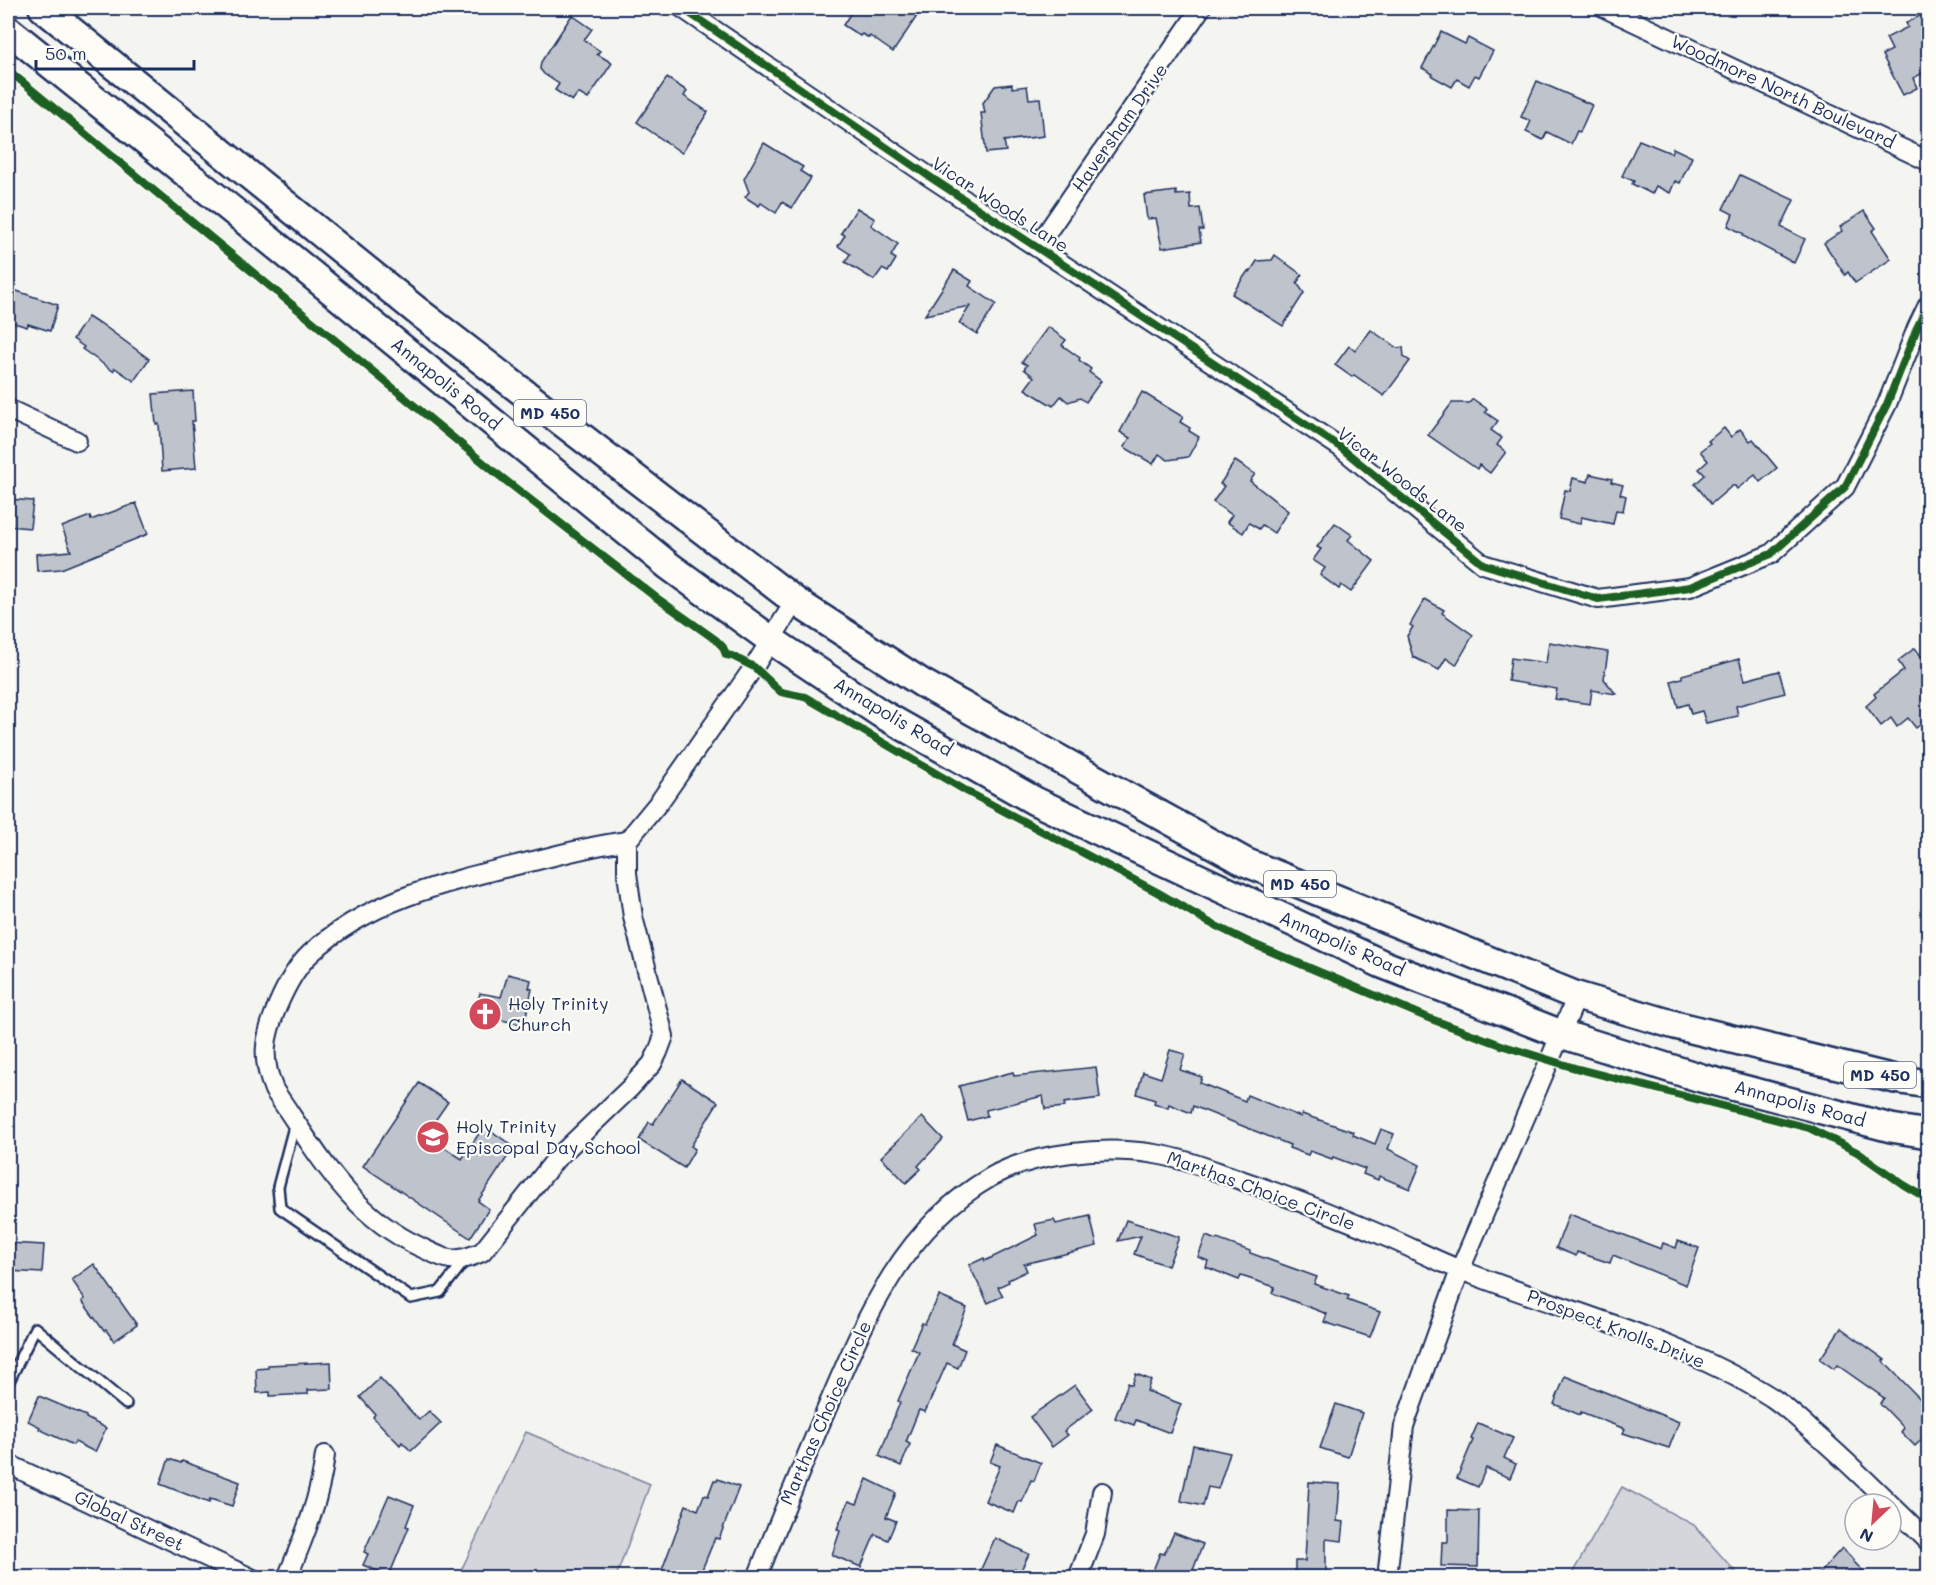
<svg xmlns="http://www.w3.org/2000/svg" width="1936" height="1585" font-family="Mali,sans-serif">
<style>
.green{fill:#d4d6db;stroke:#78829c;stroke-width:1.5}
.building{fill:#bfc3cc;stroke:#1b2f5e;stroke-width:1.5}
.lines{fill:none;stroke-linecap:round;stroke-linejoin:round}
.service-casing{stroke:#1b2f5e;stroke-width:14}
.minor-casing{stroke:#1b2f5e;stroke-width:22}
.primary-casing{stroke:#1b2f5e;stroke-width:32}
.service{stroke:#fdfcf7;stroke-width:9}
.minor{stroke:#fdfcf7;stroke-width:18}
.primary{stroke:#fdfcf7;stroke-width:27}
.cycleway-casing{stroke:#fdfcf7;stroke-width:11}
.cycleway{stroke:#1b5e20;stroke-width:8}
.labels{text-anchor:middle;stroke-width:4.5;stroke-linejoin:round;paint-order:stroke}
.shield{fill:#fdfcf7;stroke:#5f6c8c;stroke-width:1.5}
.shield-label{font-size:16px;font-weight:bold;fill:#1b2f5e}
.street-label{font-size:18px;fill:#1b2f5e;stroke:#fdfcf7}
.poi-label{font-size:18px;fill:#1b2f5e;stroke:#fdfcf7;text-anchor:start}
</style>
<rect width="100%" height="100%" fill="#f4f4f1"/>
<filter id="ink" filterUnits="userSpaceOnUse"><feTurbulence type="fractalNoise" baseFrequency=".0167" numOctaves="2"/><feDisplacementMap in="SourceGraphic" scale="12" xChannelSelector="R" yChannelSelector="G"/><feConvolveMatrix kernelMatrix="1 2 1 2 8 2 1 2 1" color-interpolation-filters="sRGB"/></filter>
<g filter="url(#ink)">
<g class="green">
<path d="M526,1432L650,1484L616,1577H458Z"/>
<path d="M1622,1487L1694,1525L1740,1577H1570Z"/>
</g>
<g class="building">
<path d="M854,8H909L910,12L917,16L893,52L870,36L869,38L862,34L860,36L843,25Z"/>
<path d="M1929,11V70L1913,78L1917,88L1903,95L1882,55L1892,50L1886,38L1908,27L1906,23Z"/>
<path d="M572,15L592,29L584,40L600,51L597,54L612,63L588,99L578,93L572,101L555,90L559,84L544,74L540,69L541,62Z"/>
<path d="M1441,32L1465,44L1468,38L1493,51L1479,77L1475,75L1469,86L1457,79L1452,87L1432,76L1433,74L1422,68Z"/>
<path d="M667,78L687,91L684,96L708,112L682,153L637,122Z"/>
<path d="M1537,81L1592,105L1580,132L1577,131L1571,144L1547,132L1543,140L1526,132L1531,121L1521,117Z"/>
<path d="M1012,84V88L1027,86L1029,99L1040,98L1044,136L1004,141L1006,151L986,153L981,113H985L983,103L995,86Z"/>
<path d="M1639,140L1671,153L1673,148L1692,157L1680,183L1675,181L1670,193L1656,186L1652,194L1632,184L1634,181L1622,176Z"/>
<path d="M764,143L803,167L800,171L811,178L792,208L782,202L776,213L761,203L759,206L745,197L749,192L744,179Z"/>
<path d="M1740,175L1794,200L1781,227L1805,239L1794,263L1743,236L1744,234L1728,226L1733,214L1723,209Z"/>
<path d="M1176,191V195L1190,194L1191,209L1200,208L1203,230H1199L1201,242L1162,248L1156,218L1147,219L1144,195Z"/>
<path d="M857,208L875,219L871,225L898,244L891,256L896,259L888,272L882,269L874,280L845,262L850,254L838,246L845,235L841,233Z"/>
<path d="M1864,211L1876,228L1872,231L1891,259L1855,283L1848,272L1845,275L1824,243L1842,231L1840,227Z"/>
<path d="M1275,255L1302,275L1297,283L1304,293L1283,326L1232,294L1248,271L1250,272L1257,261L1272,260Z"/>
<path d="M954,270L972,281L969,286L996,304L977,334L959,323L970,306L925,315Z"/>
<path d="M8,288L58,305L50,331L28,324L27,327L8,321Z"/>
<path d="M88,317L99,324L100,323L149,359L134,381L115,368L113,371L82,349L84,347L73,339Z"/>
<path d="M1048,327L1066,340L1062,345L1080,358L1079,360L1091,369L1089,372L1101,381L1086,402L1080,398L1068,402L1061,396L1053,406L1025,389L1034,377L1024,369L1027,365L1022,362Z"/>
<path d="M1371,330L1397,348L1403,347L1404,357L1410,361L1384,396L1354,375L1352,377L1335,365L1349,346L1355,351Z"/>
<path d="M193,391L195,421H192L196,468L162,471L159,424H156L153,394Z"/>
<path d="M1142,392L1183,417L1180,422L1190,428L1189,431L1199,437L1188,457L1168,460L1159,454L1153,464L1124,447L1130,438L1120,432Z"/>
<path d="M1473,399L1487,409L1485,412L1498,421L1491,430L1502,438L1497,445L1506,452L1490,473L1479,465L1477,469L1428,435L1452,403H1469Z"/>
<path d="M1724,428L1731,437L1740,429L1750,441L1753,439L1777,468L1760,482L1755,475L1737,489L1735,486H1732L1711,504L1695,484L1705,475L1699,469L1708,461L1700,451L1710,443L1708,441Z"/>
<path d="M1235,461L1255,474L1250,481L1288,511L1274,533L1262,525L1259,529L1249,523L1243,533L1227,522L1232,515L1213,502L1224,486L1220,484Z"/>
<path d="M1590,474L1612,479L1611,482L1623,485L1620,494L1626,496L1623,511L1616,510L1613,524L1581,517L1580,524L1559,519L1565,490L1570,491L1573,478L1588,482Z"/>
<path d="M8,499L33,501L30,528L8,526Z"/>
<path d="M136,503L148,534L61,569L37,571L36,554L71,551L62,527L90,516L91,520Z"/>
<path d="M1335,523L1352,535L1348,540L1374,561L1351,592L1341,585L1339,589L1320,575L1325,568L1313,560L1321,549L1317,547Z"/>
<path d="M1425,599L1444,610L1442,613L1473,635L1456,665L1446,658L1439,670L1413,657L1407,636L1413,627L1410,625Z"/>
<path d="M1549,642L1608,652L1604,679L1616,694L1592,690L1590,704L1555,699L1557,689L1508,681L1511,658L1546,663Z"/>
<path d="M1915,648L1929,666V718L1916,728L1908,718L1897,727L1891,718L1881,726L1866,706L1876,697L1874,694L1904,670L1898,661Z"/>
<path d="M1739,659L1745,680L1779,671L1785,693L1736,706L1738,716L1706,723L1702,711L1691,714L1688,704L1678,707L1671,681L1682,678V675Z"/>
<path d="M508,974L531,980L529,988L532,989L524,1025L483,1016V1014L475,1012L480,993L501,997Z"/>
<path d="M1170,1050L1185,1054L1180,1070L1202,1077L1200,1083L1245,1101L1247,1095L1301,1117L1302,1114L1354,1132L1353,1135L1375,1144L1381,1129L1394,1134L1388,1149L1420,1165L1410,1189L1379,1176L1378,1180L1363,1174L1365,1169L1333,1157L1332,1159L1310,1151L1308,1155L1289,1148L1290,1145L1193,1106L1191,1113L1169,1104L1168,1108L1154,1103L1155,1100L1137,1094L1143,1072L1161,1078Z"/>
<path d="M1096,1067L1100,1098L1064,1103L1065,1107L1045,1109L1043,1096L986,1110L987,1116L968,1121L959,1086L1013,1072L1014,1076Z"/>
<path d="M682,1079L718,1102L691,1146L695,1149L684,1168L639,1140L649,1122L653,1124Z"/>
<path d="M419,1083L448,1102L425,1135L462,1159L484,1126L514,1147L478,1201L489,1209L470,1238L363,1166Z"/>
<path d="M922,1117L943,1139L918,1166L921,1169L906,1183L881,1157Z"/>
<path d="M1569,1214L1661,1249L1663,1243L1676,1248L1678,1241L1699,1248L1686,1285L1613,1255L1610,1263L1577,1252L1576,1256L1556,1248Z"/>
<path d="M1090,1216L1097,1246L1024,1264L1027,1271L1008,1280L1009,1282L998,1287L1003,1296L988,1303L969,1265L984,1258L985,1261L1038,1235L1035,1224L1054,1220L1056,1224Z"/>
<path d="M1126,1220L1179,1237L1168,1266L1134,1254L1141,1236L1118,1241Z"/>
<path d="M1206,1236L1216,1240L1217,1239L1250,1251V1253L1317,1277L1314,1284L1349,1296L1347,1300L1380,1312L1370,1337L1324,1322L1327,1314L1272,1293L1275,1287L1241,1276L1239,1280L1206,1267L1208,1261L1198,1257Z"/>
<path d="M8,1243L44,1245L42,1273L8,1271Z"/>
<path d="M94,1264L137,1325L114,1341L106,1330L104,1331L82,1301L85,1299L72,1280Z"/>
<path d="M939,1296L967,1308L952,1344L965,1350L958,1368L947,1363L925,1412L919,1410L906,1442L910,1444L901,1466L879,1456L900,1402L898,1401L919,1352L911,1348L922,1323L925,1324Z"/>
<path d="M1841,1328L1885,1360L1883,1361L1929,1408V1432L1915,1446L1901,1432L1904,1428L1880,1403L1884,1398L1837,1365L1834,1369L1820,1359Z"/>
<path d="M331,1362L332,1389L308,1390V1394L270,1396V1392L257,1393L256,1369L268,1368V1365Z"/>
<path d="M1136,1374L1151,1380L1147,1391L1181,1404L1170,1433L1136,1420L1134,1425L1115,1418L1128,1383L1132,1385Z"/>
<path d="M1565,1376L1679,1422L1669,1448L1623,1433L1625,1429L1581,1412L1580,1415L1554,1404Z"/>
<path d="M380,1378L419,1420L429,1411L441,1423L411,1451L402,1442L400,1445L373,1417L375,1414L360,1397Z"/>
<path d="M1075,1385L1093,1409L1064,1431L1068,1435L1052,1447L1030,1417Z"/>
<path d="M39,1396L86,1416V1418L106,1428L95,1452L75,1442L73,1445L39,1429L40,1427L28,1421Z"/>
<path d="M1336,1404L1362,1413L1348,1457L1320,1448Z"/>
<path d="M1478,1423L1513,1438L1504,1458L1516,1464L1510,1478L1486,1468L1478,1487L1457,1478L1473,1440L1471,1439Z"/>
<path d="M997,1445L1041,1463L1034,1481L1031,1480L1022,1502L1019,1501L1014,1513L985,1501L1000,1466L990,1462Z"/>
<path d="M1193,1445L1230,1453L1218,1489L1208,1487L1203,1506L1181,1501Z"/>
<path d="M169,1459L181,1463L182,1461L240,1482L232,1506L210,1499L209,1503L160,1484Z"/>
<path d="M718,1479L739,1487L719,1539L715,1538L701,1572L695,1570L692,1578H659L686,1505L698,1510L704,1495L708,1496L714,1480L717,1481Z"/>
<path d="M867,1479L896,1493L886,1517L896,1521L888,1540L875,1534L861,1567L832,1555L840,1531L837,1529L849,1501L857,1504Z"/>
<path d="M1309,1482L1340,1484L1337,1521L1344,1522L1342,1541L1326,1539V1578H1295V1561H1305Z"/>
<path d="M389,1495L414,1505L406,1526L409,1527L389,1576L363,1565L368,1554L364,1552Z"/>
<path d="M1448,1510L1479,1511L1478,1567L1441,1566L1442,1542H1448Z"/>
<path d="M1174,1533L1203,1544L1190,1578H1150L1160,1553L1164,1554Z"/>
<path d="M995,1538L1029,1554L1020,1572L1015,1569L1011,1578H977Z"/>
<path d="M1842,1548L1854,1560L1853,1561L1870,1578H1815Z"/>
</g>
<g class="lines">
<g class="service-casing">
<g id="service">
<path d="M295,1123L278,1187L280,1208L411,1298L440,1292L465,1260"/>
<path d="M8,1383L35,1328L126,1404"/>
</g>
</g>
<g class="minor-casing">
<g id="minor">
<path d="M682,8L930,177L1340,447L1483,564L1598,599L1690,587L1771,554L1845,487L1887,404L1917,328L1928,305"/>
<path d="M1605,8L1928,161"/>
<path d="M1037,247L1201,8"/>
<path d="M8,409L77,441"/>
<path d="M627,841C593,845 559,855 525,863C451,881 368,899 310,954C295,968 285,988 277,1007C264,1038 261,1059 274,1090C317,1152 349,1214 420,1247C429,1251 441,1258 450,1259C461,1261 472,1256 482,1252L556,1159L630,1088L652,1064L658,1052L664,1036L633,917L627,873V841L660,801L754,667L795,601"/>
<path d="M8,1464L251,1578"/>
<path d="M287,1578C304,1537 320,1499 325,1455"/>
<path d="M757,1578C778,1523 801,1469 824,1415C863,1324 900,1229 991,1177C1035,1152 1105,1146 1155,1154C1182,1158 1209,1169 1235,1178C1287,1196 1340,1217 1391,1239C1414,1249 1437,1261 1461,1270C1564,1311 1675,1337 1771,1397C1786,1407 1799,1419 1812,1431C1853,1466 1890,1504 1928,1541"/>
<path d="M1078,1578L1095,1534L1102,1492"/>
<path d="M1387,1578L1404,1426L1460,1270L1577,996"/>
</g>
</g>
<g class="primary-casing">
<g id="primary">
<path d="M43,8L416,310L795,601L922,683L1245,862L1577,996L1675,1025L1895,1079L1928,1084"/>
<path d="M8,30L278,247L669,566L771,640L880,713L1035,801L1382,964L1561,1034L1701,1078L1891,1128L1928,1134"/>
</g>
</g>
<use href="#service" class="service"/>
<use href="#minor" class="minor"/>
<use href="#primary" class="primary"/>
<g class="cycleway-casing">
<g id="cycleway">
<path d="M682,8L930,177L1340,447L1483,564L1598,599L1690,587L1771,554L1845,487L1887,404L1917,328L1928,305"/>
<path d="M8,70L496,473L654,596L716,640L723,647L726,655L732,656L754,667L781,692L805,697L968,792L1157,892L1210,923L1253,944L1431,1019L1504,1046L1575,1068L1809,1128L1857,1152L1904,1185L1928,1199"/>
</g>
</g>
<use href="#cycleway" class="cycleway"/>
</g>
</g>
<defs>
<g id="church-disc" transform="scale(1.725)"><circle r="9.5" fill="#d1495b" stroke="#fdfcf7"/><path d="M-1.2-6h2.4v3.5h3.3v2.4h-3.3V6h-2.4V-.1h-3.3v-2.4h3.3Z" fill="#fff"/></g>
<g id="school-disc" transform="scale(1.725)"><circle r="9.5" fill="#d1495b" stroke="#fdfcf7"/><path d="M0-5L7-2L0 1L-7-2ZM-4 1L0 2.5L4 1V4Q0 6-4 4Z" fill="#fff"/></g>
</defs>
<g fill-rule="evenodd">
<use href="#church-disc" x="485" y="1014"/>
<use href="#school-disc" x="433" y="1137"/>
</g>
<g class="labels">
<g class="shield">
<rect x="514" y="400" width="72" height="26" rx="4.5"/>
<rect x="1264" y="871" width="72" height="26" rx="4.5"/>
<rect x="1844" y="1062" width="72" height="26" rx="4.5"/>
</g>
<g class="shield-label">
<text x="550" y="419">MD 450</text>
<text x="1300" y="890">MD 450</text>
<text x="1880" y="1081">MD 450</text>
</g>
<g class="street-label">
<text transform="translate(1783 92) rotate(25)" y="6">Woodmore North Boulevard</text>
<text transform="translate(1120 128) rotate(-55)" y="6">Haversham Drive</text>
<text transform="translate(1000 205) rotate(33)" y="6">Vicar Woods Lane</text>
<text transform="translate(446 384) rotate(39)" y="6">Annapolis Road</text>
<text transform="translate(1402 480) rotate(38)" y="6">Vicar Woods Lane</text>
<text transform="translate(893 717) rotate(31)" y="6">Annapolis Road</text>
<text transform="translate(1342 944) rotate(24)" y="6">Annapolis Road</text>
<text transform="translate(1800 1104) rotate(15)" y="6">Annapolis Road</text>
<text transform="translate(1261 1191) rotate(20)" y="6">Marthas Choice Circle</text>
<text transform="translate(1616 1329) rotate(21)" y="6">Prospect Knolls Drive</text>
<text transform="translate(826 1413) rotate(-66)" y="6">Marthas Choice Circle</text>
<text transform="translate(129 1521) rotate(25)" y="6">Global Street</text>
</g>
<g class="poi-label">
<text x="508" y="1010">Holy Trinity<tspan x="508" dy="21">Church</tspan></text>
<text x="456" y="1133">Holy Trinity<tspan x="456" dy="21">Episcopal Day School</tspan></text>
</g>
</g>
<rect width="1936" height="1585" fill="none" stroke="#fdfcf7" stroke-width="30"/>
<rect x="15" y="15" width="1906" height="1555" fill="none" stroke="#1b2f5e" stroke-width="2" filter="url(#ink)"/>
<g transform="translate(1873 1522) rotate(206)"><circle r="28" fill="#fdfcf7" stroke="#a3aaba" stroke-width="1.5"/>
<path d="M0-4.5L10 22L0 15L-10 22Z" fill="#d1495b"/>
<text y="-9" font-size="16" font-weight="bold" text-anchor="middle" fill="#1b2f5e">N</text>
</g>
<path d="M36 60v9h158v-9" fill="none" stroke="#1b2f5e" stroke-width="3"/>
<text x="45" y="60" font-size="18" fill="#1b2f5e" stroke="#fdfcf7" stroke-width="4.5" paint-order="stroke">50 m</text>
</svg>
